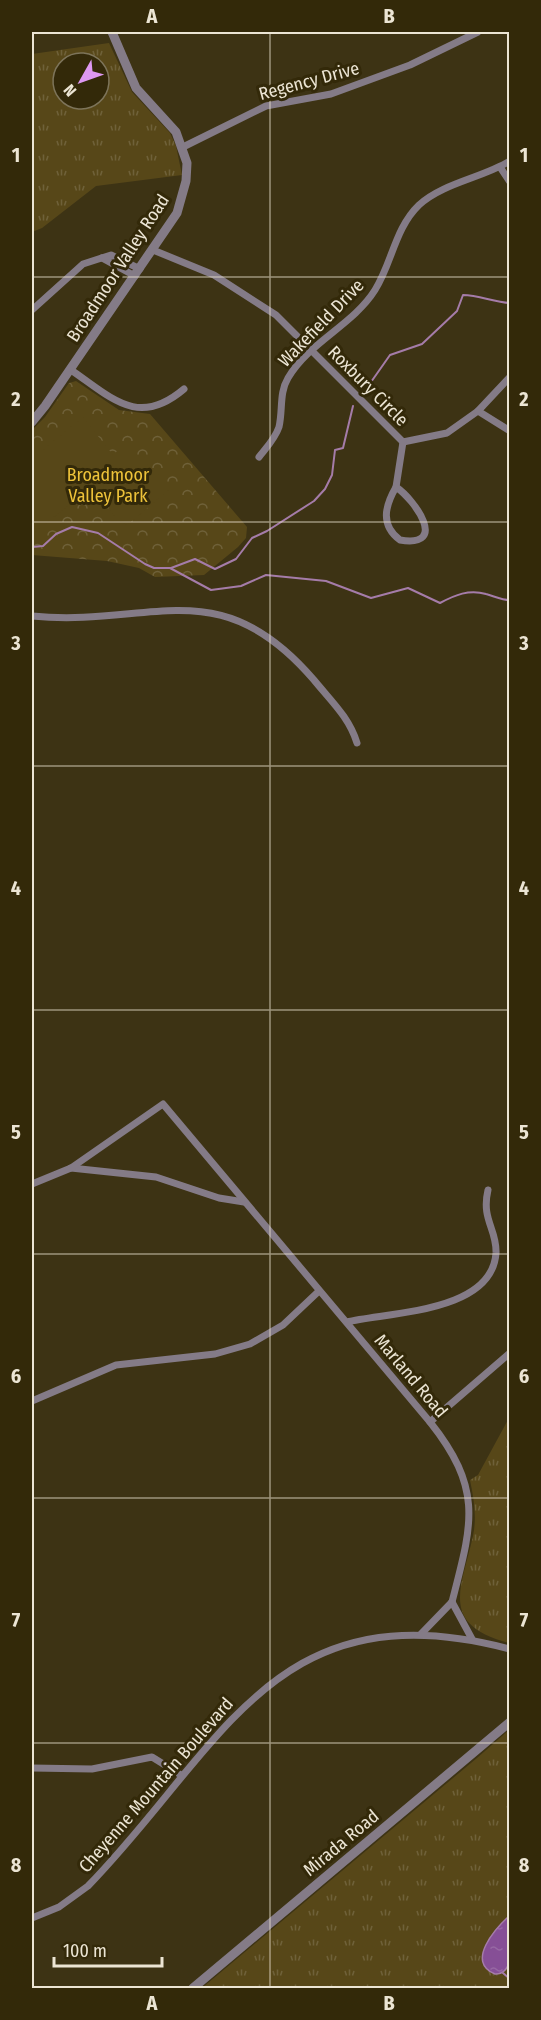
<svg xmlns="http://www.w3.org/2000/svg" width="541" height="2020" font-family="'Fira Sans Condensed',sans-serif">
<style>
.grass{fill:url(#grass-tufts);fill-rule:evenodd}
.park{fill:url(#park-crowns)}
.pitch{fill:#574718}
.water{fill:url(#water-ripples);stroke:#a57ca9;stroke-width:1.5}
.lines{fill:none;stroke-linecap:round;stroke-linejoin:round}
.stream{stroke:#a57ca9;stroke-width:2}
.minor{stroke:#847b87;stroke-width:7}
.tertiary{stroke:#847b87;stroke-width:9}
.grid{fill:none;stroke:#ece5d4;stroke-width:1.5;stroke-opacity:0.55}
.labels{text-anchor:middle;stroke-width:6;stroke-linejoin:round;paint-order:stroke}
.street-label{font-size:18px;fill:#ece5d4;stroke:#332909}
.park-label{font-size:18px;fill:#eec33a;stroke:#332909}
.neatline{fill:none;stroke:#ece5d4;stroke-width:2}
.grid-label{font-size:20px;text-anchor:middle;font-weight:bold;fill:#ece5d4}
</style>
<defs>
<pattern id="grass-tufts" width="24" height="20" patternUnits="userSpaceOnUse" patternTransform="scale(1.5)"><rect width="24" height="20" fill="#574718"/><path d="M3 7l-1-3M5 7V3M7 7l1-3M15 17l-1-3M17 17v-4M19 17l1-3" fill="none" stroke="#6f6139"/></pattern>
<pattern id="park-crowns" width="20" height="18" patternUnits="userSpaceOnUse" patternTransform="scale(1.5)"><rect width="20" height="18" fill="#574718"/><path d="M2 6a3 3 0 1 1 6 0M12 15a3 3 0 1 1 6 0" fill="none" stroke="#6f6139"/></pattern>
<pattern id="water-ripples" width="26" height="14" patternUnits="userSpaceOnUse" patternTransform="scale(1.5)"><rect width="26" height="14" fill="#864f96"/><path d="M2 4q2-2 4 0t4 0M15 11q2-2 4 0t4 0" fill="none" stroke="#9768a4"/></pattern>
</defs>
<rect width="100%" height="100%" fill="#3d3314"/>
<g class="grass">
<path d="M109,43L132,92L170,133L176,146L182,175L96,186L42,228L32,232V54ZM63,63H99V99H63Z"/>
<path d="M509,1418L510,1643H509C439,1624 461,1590 473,1536C477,1517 474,1499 470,1480L478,1475Z"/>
<path d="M509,1730V1988H202L477,1758Z"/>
</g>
<path class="park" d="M76,381L119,410L150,414L247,527L246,538L238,547L204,575L155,577L139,568L107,561L32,555V430L45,417L69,383Z"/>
<path class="pitch" d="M83,417L113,455L125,444L170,485V489L127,525C108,517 103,496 103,478L35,532L32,528V459Z"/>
<path class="water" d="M509,1916C510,1931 518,1975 495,1974C465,1962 496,1928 509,1916Z"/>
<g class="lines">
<g class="stream">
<path d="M364,392L390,355L422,344L457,311L463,295C479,295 493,302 510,303"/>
<path d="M32,547L43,546L56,534L72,527L98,533L145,564L154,568H170L211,590L241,586L266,575L326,581L371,598L408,588L440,603C455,595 469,589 486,594C494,596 501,600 510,600"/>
<path d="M171,568L195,559L215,569L236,559L252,538L267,531L314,501L325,489L332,475L335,450L343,448L353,406"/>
<path d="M503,1973L510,1979"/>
</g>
<g class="minor">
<path d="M183,147L266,106L331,94L410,65L478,32"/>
<path d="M500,167L510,182"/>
<path d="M153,250L214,275L276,315L403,442L447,433L478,411"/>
<path d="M102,258L135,276"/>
<path d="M32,310L83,264L111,255L140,269"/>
<path d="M71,370C112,398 138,428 184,389"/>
<path d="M510,377L478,411L510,431"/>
<path d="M259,457C266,448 275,439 279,427C283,410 279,393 288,378C309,342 353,325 375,290C392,263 395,228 419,205C443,183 482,178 510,161"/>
<path d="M396,487C415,500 449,548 400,540C380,525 385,506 396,487Z"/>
<path d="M396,487L403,442"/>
<path d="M32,616C151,628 218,568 314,680C331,701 349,717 357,743"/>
<path d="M71,1168L156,1177L219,1198L244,1202"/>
<path d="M32,1184L71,1168L163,1104L430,1422C484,1490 472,1524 452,1602"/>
<path d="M347,1322C388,1312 492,1313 496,1253C497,1229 481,1220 488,1190"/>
<path d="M32,1401L116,1365L215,1354L250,1344L283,1325L319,1291"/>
<path d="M430,1422L510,1353"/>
<path d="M452,1602L472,1639"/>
<path d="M421,1634L452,1602"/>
<path d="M32,1768L92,1769L152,1757L181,1775"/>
<path d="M32,1918L59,1907L88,1886C224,1746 274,1587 510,1649"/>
</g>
<g class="tertiary">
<path d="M32,422L45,406L177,213L186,181L187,163L176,132L136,88L112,32"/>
<path d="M193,1988L510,1722"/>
</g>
</g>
<path class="grid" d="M270,32V1988M32,277H510M32,522H510M32,766H510M32,1010H510M32,1254H510M32,1498H510M32,1743H510"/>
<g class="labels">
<g class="street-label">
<text transform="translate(309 81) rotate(-15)" y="6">Regency Drive</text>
<text transform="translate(118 268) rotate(-57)" y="6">Broadmoor Valley Road</text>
<text transform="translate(321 323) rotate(-46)" y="6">Wakefield Drive</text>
<text transform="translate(368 386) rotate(45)" y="6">Roxbury Circle</text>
<text transform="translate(411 1376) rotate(50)" y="6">Marland Road</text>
<text transform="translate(156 1785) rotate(-49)" y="6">Cheyenne Mountain Boulevard</text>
<text transform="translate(341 1843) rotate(-40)" y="6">Mirada Road</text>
</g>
<g class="park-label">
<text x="108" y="481">Broadmoor<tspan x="108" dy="21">Valley Park</tspan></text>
</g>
</g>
<rect width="541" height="2020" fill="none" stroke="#332909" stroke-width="66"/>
<g transform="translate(81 81) rotate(230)"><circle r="28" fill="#332909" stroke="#7d745a" stroke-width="1.5"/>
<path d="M0-4.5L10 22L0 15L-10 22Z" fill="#de98f2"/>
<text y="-9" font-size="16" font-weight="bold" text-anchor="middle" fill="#ece5d4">N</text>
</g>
<path d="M54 1957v9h108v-9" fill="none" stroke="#ece5d4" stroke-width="3"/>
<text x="63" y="1957" font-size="18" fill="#ece5d4" stroke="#332909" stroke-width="4.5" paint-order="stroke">100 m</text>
<rect x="33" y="33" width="475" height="1954" class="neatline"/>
<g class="grid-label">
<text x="152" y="23">A</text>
<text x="389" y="23">B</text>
<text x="16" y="162">1</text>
<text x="524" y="162">1</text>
<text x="16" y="406">2</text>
<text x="524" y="406">2</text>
<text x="16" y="650">3</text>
<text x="524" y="650">3</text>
<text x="16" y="895">4</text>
<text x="524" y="895">4</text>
<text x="16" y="1139">5</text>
<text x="524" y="1139">5</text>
<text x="16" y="1383">6</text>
<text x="524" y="1383">6</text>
<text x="16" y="1627">7</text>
<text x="524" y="1627">7</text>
<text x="16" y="1872">8</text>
<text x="524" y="1872">8</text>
<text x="152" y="2010">A</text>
<text x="389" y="2010">B</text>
</g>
</svg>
